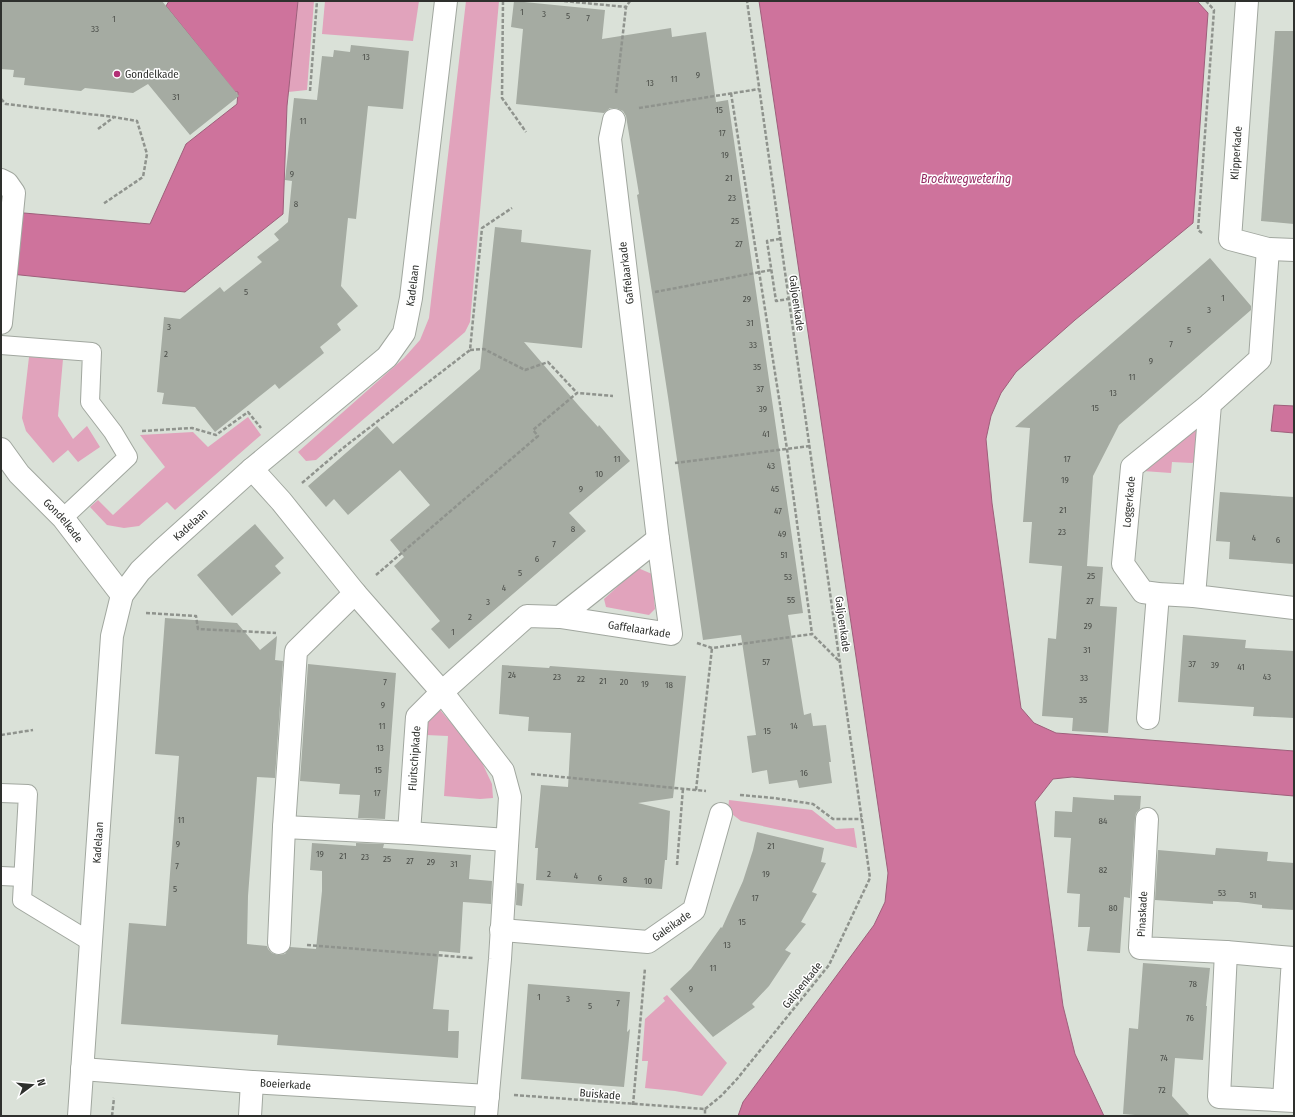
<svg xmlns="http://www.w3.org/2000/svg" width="1295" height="1117" font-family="'Fira Sans Condensed',sans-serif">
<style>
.green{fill:#e1a3bc}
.water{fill:#ce739c;stroke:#9e5f7b}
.building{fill:#a5aba2}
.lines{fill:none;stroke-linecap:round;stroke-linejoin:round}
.service-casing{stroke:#a1a79f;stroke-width:20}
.minor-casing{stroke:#a1a79f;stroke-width:24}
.tertiary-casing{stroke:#a1a79f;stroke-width:24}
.path{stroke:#8f938d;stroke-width:2.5;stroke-dasharray:4 2;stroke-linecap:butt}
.service{stroke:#fff;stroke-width:18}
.minor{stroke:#fff;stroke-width:22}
.tertiary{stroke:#fff;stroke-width:22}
.poi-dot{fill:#b32e75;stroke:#fff;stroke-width:1.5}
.labels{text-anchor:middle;stroke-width:3;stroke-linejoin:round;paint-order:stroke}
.number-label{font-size:9px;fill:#4c4f4a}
.poi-label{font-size:11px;fill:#2e302d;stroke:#fff;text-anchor:start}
.street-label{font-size:11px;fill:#2e302d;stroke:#fff}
.water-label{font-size:12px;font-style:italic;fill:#93265f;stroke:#fff}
</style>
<rect width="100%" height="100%" fill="#dae1d8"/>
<g class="green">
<path d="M298,1H314L307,90L288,92Z"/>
<path d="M325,1H419L413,41L322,34Z"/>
<path d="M466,1H499L470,322L465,332L316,460L306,461L298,452L404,358L420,340L429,318Z"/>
<path d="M29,357L63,359L58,416L73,439L87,426L100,447L78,462L68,450L53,463L26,431L22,418Z"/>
<path d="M248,417L261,435L175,510L167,502L139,526L124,528L107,525L90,507L98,500L113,515L165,467L140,435L193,432L208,447Z"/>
<path d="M1193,427H1201L1199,460L1192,463L1172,462L1171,473L1143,471Z"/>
<path d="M638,568L652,574L655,609L649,615L606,607L604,599Z"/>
<path d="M435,704L479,756L492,784L493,798L480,799L444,796L448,736L426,735L430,709Z"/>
<path d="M729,800L812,810L836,829L854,828L857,848L741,821L728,811Z"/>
<path d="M667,995L727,1063L702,1096L675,1091L645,1088L648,1061H642L645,1019L665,1001L663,998Z"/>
</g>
<g class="water">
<path d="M169,1H298L287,106L283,214L185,292L1,273V211L150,224L186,144L237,104L238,92H235L166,6Z"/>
<path d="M759,1H1197L1208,13L1193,223L1075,320L1016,372L1001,393L991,416L986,439L992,503L1021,708L1034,723L1056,733L1294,751V796L1072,777L1053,779L1035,802L1063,1006L1075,1054L1104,1116H738L743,1102L874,925L885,902L888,873Z"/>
<path d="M1274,405L1294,406V433L1271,431Z"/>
</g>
<g class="building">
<path d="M1,1H162L239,96L190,135L148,84L133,93L85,88L81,91L24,85L25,78L13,77L14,70L1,69Z"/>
<path d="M514,1L605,10L602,39L671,28L672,37L706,32L716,102L728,100L791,530L803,613L788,615L804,715L811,713L813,726L826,725L831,762H829L832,783L799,788L797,780L769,784L767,770L752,773L747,736L756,735L741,635L703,640L668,397L637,195L639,194L626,116L623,111L616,108H610L604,113L516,104L523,29L511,27Z"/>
<path d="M1275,31H1294V224L1261,221Z"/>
<path d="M351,45L409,51L403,109L368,106L356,219L348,218L341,286L358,306L337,324L341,330L320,347L324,353L279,389L275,384L215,432L195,407L162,404L164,393L157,392L164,317L180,319L220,287L224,292L262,262L257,257L279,240L274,234L288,222L292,181L285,180L294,98L317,100L322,56L333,57L334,50L350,52Z"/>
<path d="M495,227L522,230L521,242L591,250L582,348L524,342L579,406L598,427L599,425L630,461L569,513L586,531L449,649L431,629L440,621L394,566L404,557L390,540L430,505L400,470L348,515L334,499L326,507L308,486L377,426L393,444L480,369Z"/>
<path d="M1210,258L1251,306V310L1119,425L1093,476L1087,566L1103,567L1100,606L1117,607L1108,733L1072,731L1073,718L1042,716L1048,638L1056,639L1062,566L1029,563L1032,522H1023L1030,428L1015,427Z"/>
<path d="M1220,492L1294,497V564L1229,559L1230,542L1216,541Z"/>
<path d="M255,524L284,558L275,566L281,573L232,616L197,575Z"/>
<path d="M165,618L237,623L260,650L277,636L275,660L283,661L275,778L257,777L248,896L247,944L267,946L268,949L272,953L278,955L285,954L290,947L316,949L322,891V871L310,870L312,843L356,846V843L384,844L383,848L471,855L469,879L492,881L491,904L463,902L460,953L439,951L433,1009L449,1010L448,1031H459L458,1058L277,1045L278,1035L121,1024L129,923L166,926L179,756L155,754Z"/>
<path d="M1183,635L1246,640L1245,648L1294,651V718L1253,716L1254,707L1178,702Z"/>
<path d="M308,664L396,673L385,819L358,818L360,795L339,794L340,784L300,781Z"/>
<path d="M502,665L549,668L550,666L686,676L673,798L638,803L670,811L667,860H665L662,889L536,880L538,848H535L541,785L568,787L571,733L528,731L529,717L499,714Z"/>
<path d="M1114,795L1141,796L1140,809L1136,813L1135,818L1130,898L1124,897L1120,953L1087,951L1090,927H1078L1080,894L1067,893L1071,838L1054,837L1055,811L1072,812L1073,797L1114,800Z"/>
<path d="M757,832L824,848L821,862L826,863L812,892L817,894L801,922L806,924L785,950L791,953L769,986L752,1004L755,1007L713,1037L670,989L691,969L721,927L722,928L743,881L753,850Z"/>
<path d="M1216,848L1268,852L1267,861L1294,863V910L1262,908V905L1238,902L1213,901V904L1155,900L1158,850L1215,855Z"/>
<path d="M517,883L524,884L522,906L516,905Z"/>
<path d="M1143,963L1210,968L1206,1006H1207L1203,1060L1175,1058L1172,1096L1190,1116H1147L1123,1114L1129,1028L1138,1029Z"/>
<path d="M528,984L630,992L627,1032L630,1029L624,1087L521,1079Z"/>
</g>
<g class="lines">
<g class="service-casing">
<g id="service">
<path d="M1,345L92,352L90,402L113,432L128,457L63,518"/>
<path d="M1,793L28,794L22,900L91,942"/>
<path d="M1,876L23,877"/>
</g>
</g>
<g class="minor-casing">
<g id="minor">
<path d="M1247,1L1230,239L1268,249L1294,250"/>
<path d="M1,180L7,183L14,193L1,323"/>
<path d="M1268,249L1260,359L1210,404L1194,596L1294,608"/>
<path id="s1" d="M1,449L19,474L63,518L122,595"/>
<path d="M252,469L281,501L355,593L442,692L503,771L510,797L500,959L486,1116"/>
<path id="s2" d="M1194,596L1158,594L1143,592L1123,564L1132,467L1210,404"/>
<path d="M560,617L658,539"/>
<path d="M1148,718L1158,594"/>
<path d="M1147,819L1140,948L1226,952L1293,958L1284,1100"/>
<path id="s3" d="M284,827L409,833L417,717L442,692L527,616L560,617L671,634L658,539L610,139L614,120"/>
<path d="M409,833L507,840"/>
<path id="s4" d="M501,930L648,942L694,910L721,814"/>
<path d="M279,943L284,827L296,651L355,593"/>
<path d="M1226,952L1219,1097L1294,1101"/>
<path id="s5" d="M82,1069L252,1082L488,1096"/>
<path d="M250,1116L252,1082"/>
</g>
</g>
<g class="tertiary-casing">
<g id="tertiary">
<path id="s6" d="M79,1116L112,636L122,595L140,571L162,550L252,469L387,357L404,333L411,298L446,1"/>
</g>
</g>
<g class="path">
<path d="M503,1L502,98L526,132"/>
<path d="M564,1L626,7"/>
<path d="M310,91L317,1"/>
<path d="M616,93L626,7L630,1"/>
<path d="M731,93L787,449L812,634"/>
<path d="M1,99L6,104L114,117L137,121L147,154L143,177L103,204"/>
<path d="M639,108L759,89"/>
<path d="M98,129L114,117"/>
<path d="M1202,233L1198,230L1214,10L1206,1"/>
<path d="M780,239L767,241L776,301L788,299"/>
<path d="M655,292L771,270"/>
<path d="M470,350L484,349L525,370L548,362L577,393"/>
<path d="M142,431L192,428L216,435L248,412L261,428"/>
<path d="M675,463L810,446"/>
<path d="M302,483L343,448L470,350L482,228L512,208"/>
<path d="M376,575L538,436L533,430L577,393L613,396"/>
<path d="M146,613L196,616L198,629L276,633"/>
<path d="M697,643L712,648L812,634L840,662"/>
<path d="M1,735L33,730"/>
<path d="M531,774L706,791"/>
<path d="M696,790L712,648"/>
<path d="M740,795L774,798L813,804L833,819H862"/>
<path d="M677,865L683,788"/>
<path d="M307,945L473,958"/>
<path d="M514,1095L705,1109V1116"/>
<path d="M633,1105L645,968"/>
<path d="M705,1109L721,1096L737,1079L829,965L870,878L747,1"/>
<path d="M112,1116L114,1098"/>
</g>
<use href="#service" class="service"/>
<use href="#minor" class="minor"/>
<use href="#tertiary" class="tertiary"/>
</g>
<circle class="poi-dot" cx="117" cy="74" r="4"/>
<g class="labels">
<g class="number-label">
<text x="522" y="15">1</text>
<text x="544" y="17">3</text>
<text x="568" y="19">5</text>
<text x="588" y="21">7</text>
<text x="114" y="22">1</text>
<text x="95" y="32">33</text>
<text x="366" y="60">13</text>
<text x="698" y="78">9</text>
<text x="674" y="82">11</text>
<text x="650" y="86">13</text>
<text x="176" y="100">31</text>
<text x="719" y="113">15</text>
<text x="303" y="124">11</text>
<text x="722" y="136">17</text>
<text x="725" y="158">19</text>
<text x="292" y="177">9</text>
<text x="729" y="181">21</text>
<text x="732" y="201">23</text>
<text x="296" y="207">8</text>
<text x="735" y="224">25</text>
<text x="739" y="247">27</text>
<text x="246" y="295">5</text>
<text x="1223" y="301">1</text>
<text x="747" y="302">29</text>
<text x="1209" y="313">3</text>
<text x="750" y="326">31</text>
<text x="169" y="330">3</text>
<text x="1189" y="333">5</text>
<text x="1171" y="347">7</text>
<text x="753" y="348">33</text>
<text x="166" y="357">2</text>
<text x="1151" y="364">9</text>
<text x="757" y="370">35</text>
<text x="1132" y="380">11</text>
<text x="760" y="392">37</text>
<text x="1113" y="396">13</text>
<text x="1095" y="411">15</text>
<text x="763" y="412">39</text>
<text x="766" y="437">41</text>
<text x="617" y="462">11</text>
<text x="1067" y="462">17</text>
<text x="771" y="469">43</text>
<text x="599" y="477">10</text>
<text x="1065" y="483">19</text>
<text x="581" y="492">9</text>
<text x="775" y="492">45</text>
<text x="1063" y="513">21</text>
<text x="778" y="514">47</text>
<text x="573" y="532">8</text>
<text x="1062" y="535">23</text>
<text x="782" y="537">49</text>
<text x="1254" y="541">4</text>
<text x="1278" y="543">6</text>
<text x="554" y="547">7</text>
<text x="784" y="558">51</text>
<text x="537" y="562">6</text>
<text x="520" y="576">5</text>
<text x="1091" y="579">25</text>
<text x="788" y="580">53</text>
<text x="504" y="591">4</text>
<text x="791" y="603">55</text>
<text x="1090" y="604">27</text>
<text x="488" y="605">3</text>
<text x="470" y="620">2</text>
<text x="1088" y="629">29</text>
<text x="453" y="635">1</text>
<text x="1087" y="653">31</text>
<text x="766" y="665">57</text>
<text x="1192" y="667">37</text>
<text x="1215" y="668">39</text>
<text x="1241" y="670">41</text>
<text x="512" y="678">24</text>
<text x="557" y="680">23</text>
<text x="1267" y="680">43</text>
<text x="1084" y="681">33</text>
<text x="581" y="682">22</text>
<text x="603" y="684">21</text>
<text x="385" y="685">7</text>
<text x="624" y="685">20</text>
<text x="645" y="687">19</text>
<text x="669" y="688">18</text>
<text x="1083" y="703">35</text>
<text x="383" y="708">9</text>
<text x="382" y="729">11</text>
<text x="794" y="729">14</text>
<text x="767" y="734">15</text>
<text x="380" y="751">13</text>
<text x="378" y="773">15</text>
<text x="804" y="776">16</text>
<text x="377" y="796">17</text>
<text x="181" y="823">11</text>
<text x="1103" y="824">84</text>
<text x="178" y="847">9</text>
<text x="771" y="849">21</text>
<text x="320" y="857">19</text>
<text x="343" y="859">21</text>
<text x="365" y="860">23</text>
<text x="387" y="862">25</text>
<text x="410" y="864">27</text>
<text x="431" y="865">29</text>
<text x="454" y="867">31</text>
<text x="177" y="869">7</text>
<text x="1103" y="873">82</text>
<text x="549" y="877">2</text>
<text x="766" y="877">19</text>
<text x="576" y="879">4</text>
<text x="600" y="881">6</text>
<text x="625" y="883">8</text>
<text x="648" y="884">10</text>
<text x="175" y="892">5</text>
<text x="1222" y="896">53</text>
<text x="1253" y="898">51</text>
<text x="755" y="901">17</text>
<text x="1113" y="911">80</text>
<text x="742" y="925">15</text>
<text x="727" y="948">13</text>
<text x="713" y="971">11</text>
<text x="1193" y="987">78</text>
<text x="691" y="992">9</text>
<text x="539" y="1000">1</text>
<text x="568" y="1002">3</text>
<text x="618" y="1006">7</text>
<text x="590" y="1009">5</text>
<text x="1190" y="1021">76</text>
<text x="1164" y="1061">74</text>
<text x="1162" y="1093">72</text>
</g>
<g class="poi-label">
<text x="125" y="78">Gondelkade</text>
</g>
<g class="street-label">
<text transform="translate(1236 153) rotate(-86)" y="4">Klipperkade</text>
<text transform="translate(626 273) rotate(-97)" y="4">Gaffelaarkade</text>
<text dy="4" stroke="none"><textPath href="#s6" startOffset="958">Kadelaan</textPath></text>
<text transform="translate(797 303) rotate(82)" y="4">Galjoenkade</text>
<text dy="4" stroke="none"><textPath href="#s2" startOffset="148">Loggerkade</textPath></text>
<text dy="4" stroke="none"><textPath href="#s1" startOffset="95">Gondelkade</textPath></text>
<text dy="4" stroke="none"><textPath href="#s6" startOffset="622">Kadelaan</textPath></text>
<text transform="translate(843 624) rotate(82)" y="4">Galjoenkade</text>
<text dy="4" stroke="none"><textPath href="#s3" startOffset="504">Gaffelaarkade</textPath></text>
<text dy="4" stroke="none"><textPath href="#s3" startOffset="200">Fluitschipkade</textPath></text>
<text dy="4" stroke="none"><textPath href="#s6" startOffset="274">Kadelaan</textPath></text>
<text transform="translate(1142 914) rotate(-87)" y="4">Pinaskade</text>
<text dy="4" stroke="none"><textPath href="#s4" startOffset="176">Galeikade</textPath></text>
<text transform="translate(802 985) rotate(-51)" y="4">Galjoenkade</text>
<text dy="4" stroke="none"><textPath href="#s5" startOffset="204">Boeierkade</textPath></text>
<text transform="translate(600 1094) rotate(5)" y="4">Buiskade</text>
</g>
<g class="water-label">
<text x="966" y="183">Broekwegwetering</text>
</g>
</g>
<rect width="1295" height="1117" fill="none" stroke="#2e302d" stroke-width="4"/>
<g transform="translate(32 1085) rotate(74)" stroke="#ffffff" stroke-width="3" paint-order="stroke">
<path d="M0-3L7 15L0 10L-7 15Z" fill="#2e302d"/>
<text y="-6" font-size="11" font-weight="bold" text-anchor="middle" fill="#2e302d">N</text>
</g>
</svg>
